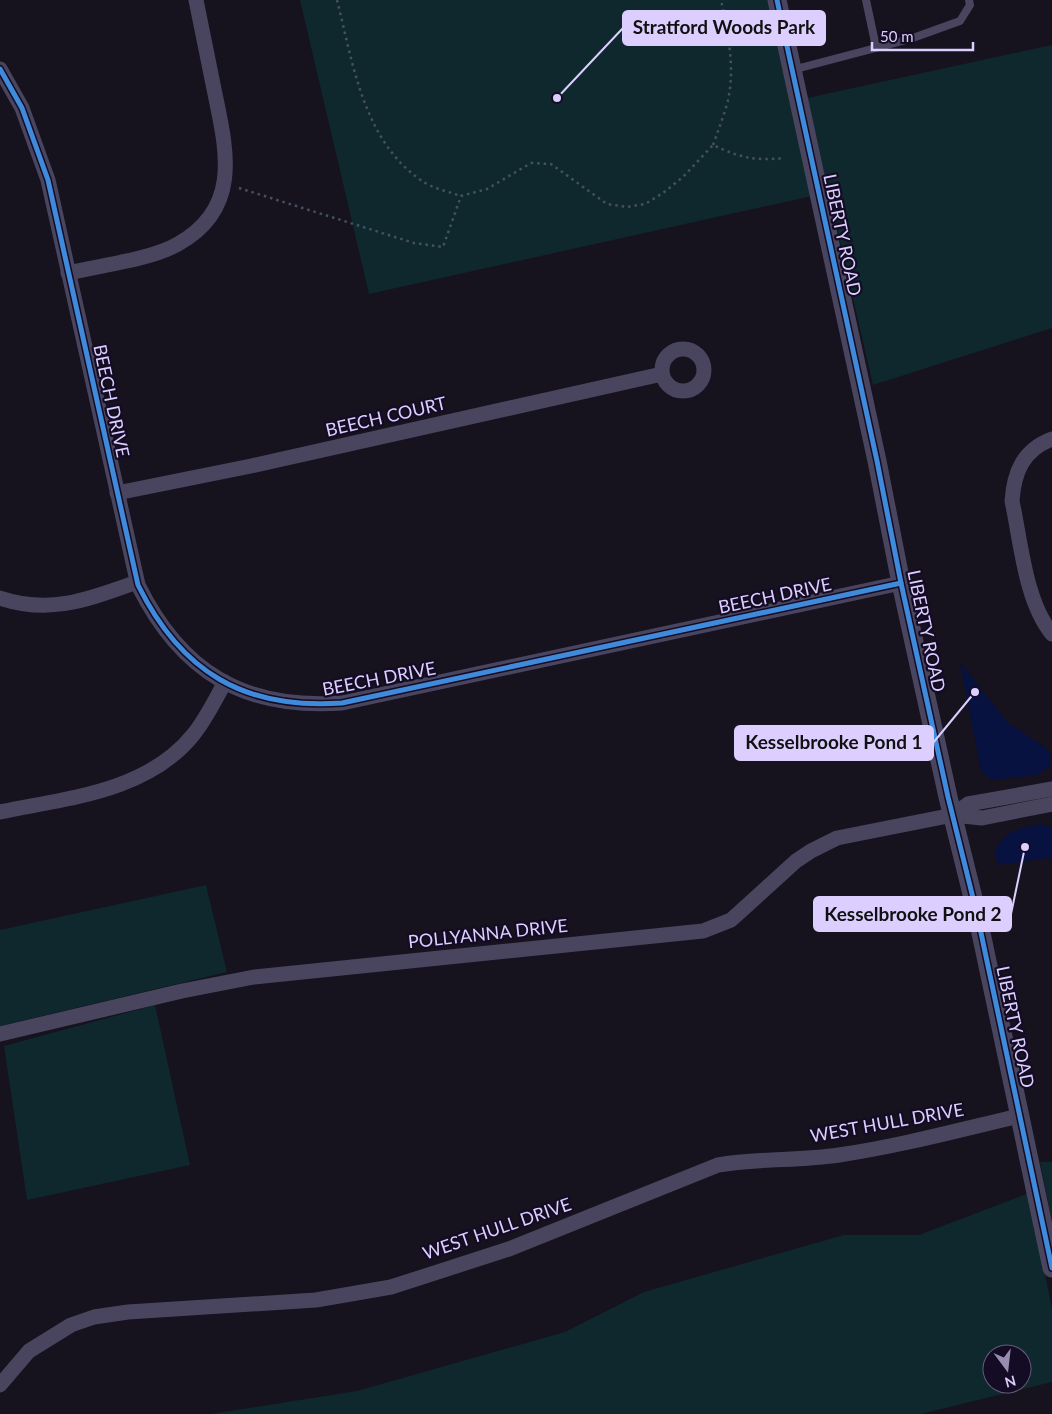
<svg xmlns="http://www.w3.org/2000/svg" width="1052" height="1414" font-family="Lato,sans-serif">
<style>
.green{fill:#0f282d;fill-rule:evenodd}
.water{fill:#071241}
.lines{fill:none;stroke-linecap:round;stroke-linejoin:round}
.path{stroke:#455062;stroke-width:2.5;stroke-dasharray:2.5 4;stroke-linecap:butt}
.service{stroke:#4a455f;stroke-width:8}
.minor{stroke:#4a455f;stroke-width:15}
.tertiary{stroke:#4a455f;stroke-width:19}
.cycleway-casing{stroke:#140c24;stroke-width:8}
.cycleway{stroke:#408adc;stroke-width:5}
.labels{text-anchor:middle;stroke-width:4.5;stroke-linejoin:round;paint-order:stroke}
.street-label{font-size:18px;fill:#dccfff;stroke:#140c24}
.leader{fill:none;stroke:#dccfff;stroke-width:2}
.callout-dot{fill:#dccfff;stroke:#140c24;stroke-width:2}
.callout{fill:#dccfff;stroke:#dccfff;stroke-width:2}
.callout-label{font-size:19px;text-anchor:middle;font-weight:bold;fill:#111}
</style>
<rect width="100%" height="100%" fill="#16121e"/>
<g class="green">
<path d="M300,0H771L812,196L369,294Z"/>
<path d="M1052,45V328L873,385L807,98Z"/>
<path d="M206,885L227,972L0,1026V930Z"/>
<path d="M155,1005L190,1165L27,1200L4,1046Z"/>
<path d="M1040,1162H1052V1222Z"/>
<path d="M1029,1193L1052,1309V1382L921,1414H211L357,1391L565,1332L644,1292L844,1235H919ZM992,1354H1022V1384H992Z"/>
</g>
<g class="water">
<path d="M960,662L1008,723L1043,746L1051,755L1049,767L1037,775L992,780L981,771Z"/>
<path d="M1042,824L1052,828V856L1049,858L999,865L994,853C1005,829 1018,829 1042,824Z"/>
</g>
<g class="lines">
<g class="path">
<path d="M337,0C353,63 363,141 422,181C432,188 449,192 461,196"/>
<path d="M713,145C718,131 723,118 727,104C736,70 728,34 721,0"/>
<path d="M239,188L414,243L443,247L461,196L487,189L531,163L551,164L607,204L627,207L645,204L663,193L683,177L713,145C741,158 754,161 785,158"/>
</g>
<g class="service">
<path d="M866,0L876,47"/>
<path d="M792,70L910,39L960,21L970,5L969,0"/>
</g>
<g class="minor">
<path d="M0,69L22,108L48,180L138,585C181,672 244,710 342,703L901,583"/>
<path d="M68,273C101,265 150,260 178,244C243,208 226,148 214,89C208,59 202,30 196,0"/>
<circle cx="683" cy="370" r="21"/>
<path d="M1052,439C1023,450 1014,472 1012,501C1021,542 1025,601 1052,634"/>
<path d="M117,493L251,466L662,374"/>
<path d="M0,598C51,615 89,599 137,582"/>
<path d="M0,812C67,798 147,792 193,735C206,719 215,700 225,682"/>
<path d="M953,815L968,804L1052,789"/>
<path d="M0,1034L182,991L254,977L703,931L731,920L796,861L811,851L837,838L953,815L982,818L1052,804"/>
<path d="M0,1385L29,1351L71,1325L94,1317L128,1312L316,1300L391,1287L509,1249L718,1165C758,1158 799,1161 839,1155C900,1146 959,1130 1019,1116"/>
</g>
<path class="tertiary" d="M777,0L877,461L901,583L948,797L977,914L1052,1268"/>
<g class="cycleway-casing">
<g id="cycleway">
<path d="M777,0L877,461L901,583L948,797L977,914L1052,1268"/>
<path d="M0,69L22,108L48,180L138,585C181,672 244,710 342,703L901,583"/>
</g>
</g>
<use href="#cycleway" class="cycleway"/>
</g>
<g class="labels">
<g class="street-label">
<text transform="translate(842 235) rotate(78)" y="6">LIBERTY ROAD</text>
<text transform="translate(111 401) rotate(78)" y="6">BEECH DRIVE</text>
<text transform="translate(386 417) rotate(-13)" y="6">BEECH COURT</text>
<text transform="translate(775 596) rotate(-12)" y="6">BEECH DRIVE</text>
<text transform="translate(926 631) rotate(78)" y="6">LIBERTY ROAD</text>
<text transform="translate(379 679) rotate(-11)" y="6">BEECH DRIVE</text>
<text transform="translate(488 934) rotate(-6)" y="6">POLLYANNA DRIVE</text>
<text transform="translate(1015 1027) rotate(78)" y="6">LIBERTY ROAD</text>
<text transform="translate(887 1123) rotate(-10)" y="6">WEST HULL DRIVE</text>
<text transform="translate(497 1229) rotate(-19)" y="6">WEST HULL DRIVE</text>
</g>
</g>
<path class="leader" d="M557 98L623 28M975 692L933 743M1025 847L1011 914"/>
<g class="callout-dot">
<circle cx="557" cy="98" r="5"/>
<circle cx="975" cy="692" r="5"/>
<circle cx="1025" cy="847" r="5"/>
</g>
<g class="callout">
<rect x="623" y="11" width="202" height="34" rx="5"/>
<rect x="735" y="726" width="198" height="34" rx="5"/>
<rect x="814" y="897" width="197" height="34" rx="5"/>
</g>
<g class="callout-label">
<text x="724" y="34">Stratford Woods Park</text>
<text x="834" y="749">Kesselbrooke Pond 1</text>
<text x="913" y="921">Kesselbrooke Pond 2</text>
</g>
<g transform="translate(1007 1369) rotate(165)"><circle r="24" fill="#140c24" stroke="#645a7c"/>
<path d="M0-4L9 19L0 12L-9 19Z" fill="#978db0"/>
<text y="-8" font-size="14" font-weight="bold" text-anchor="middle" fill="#dccfff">N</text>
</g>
<path d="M872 42v8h101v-8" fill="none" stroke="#dccfff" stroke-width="2.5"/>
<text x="880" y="42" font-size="15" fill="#dccfff" stroke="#140c24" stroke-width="4" paint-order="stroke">50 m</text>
</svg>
